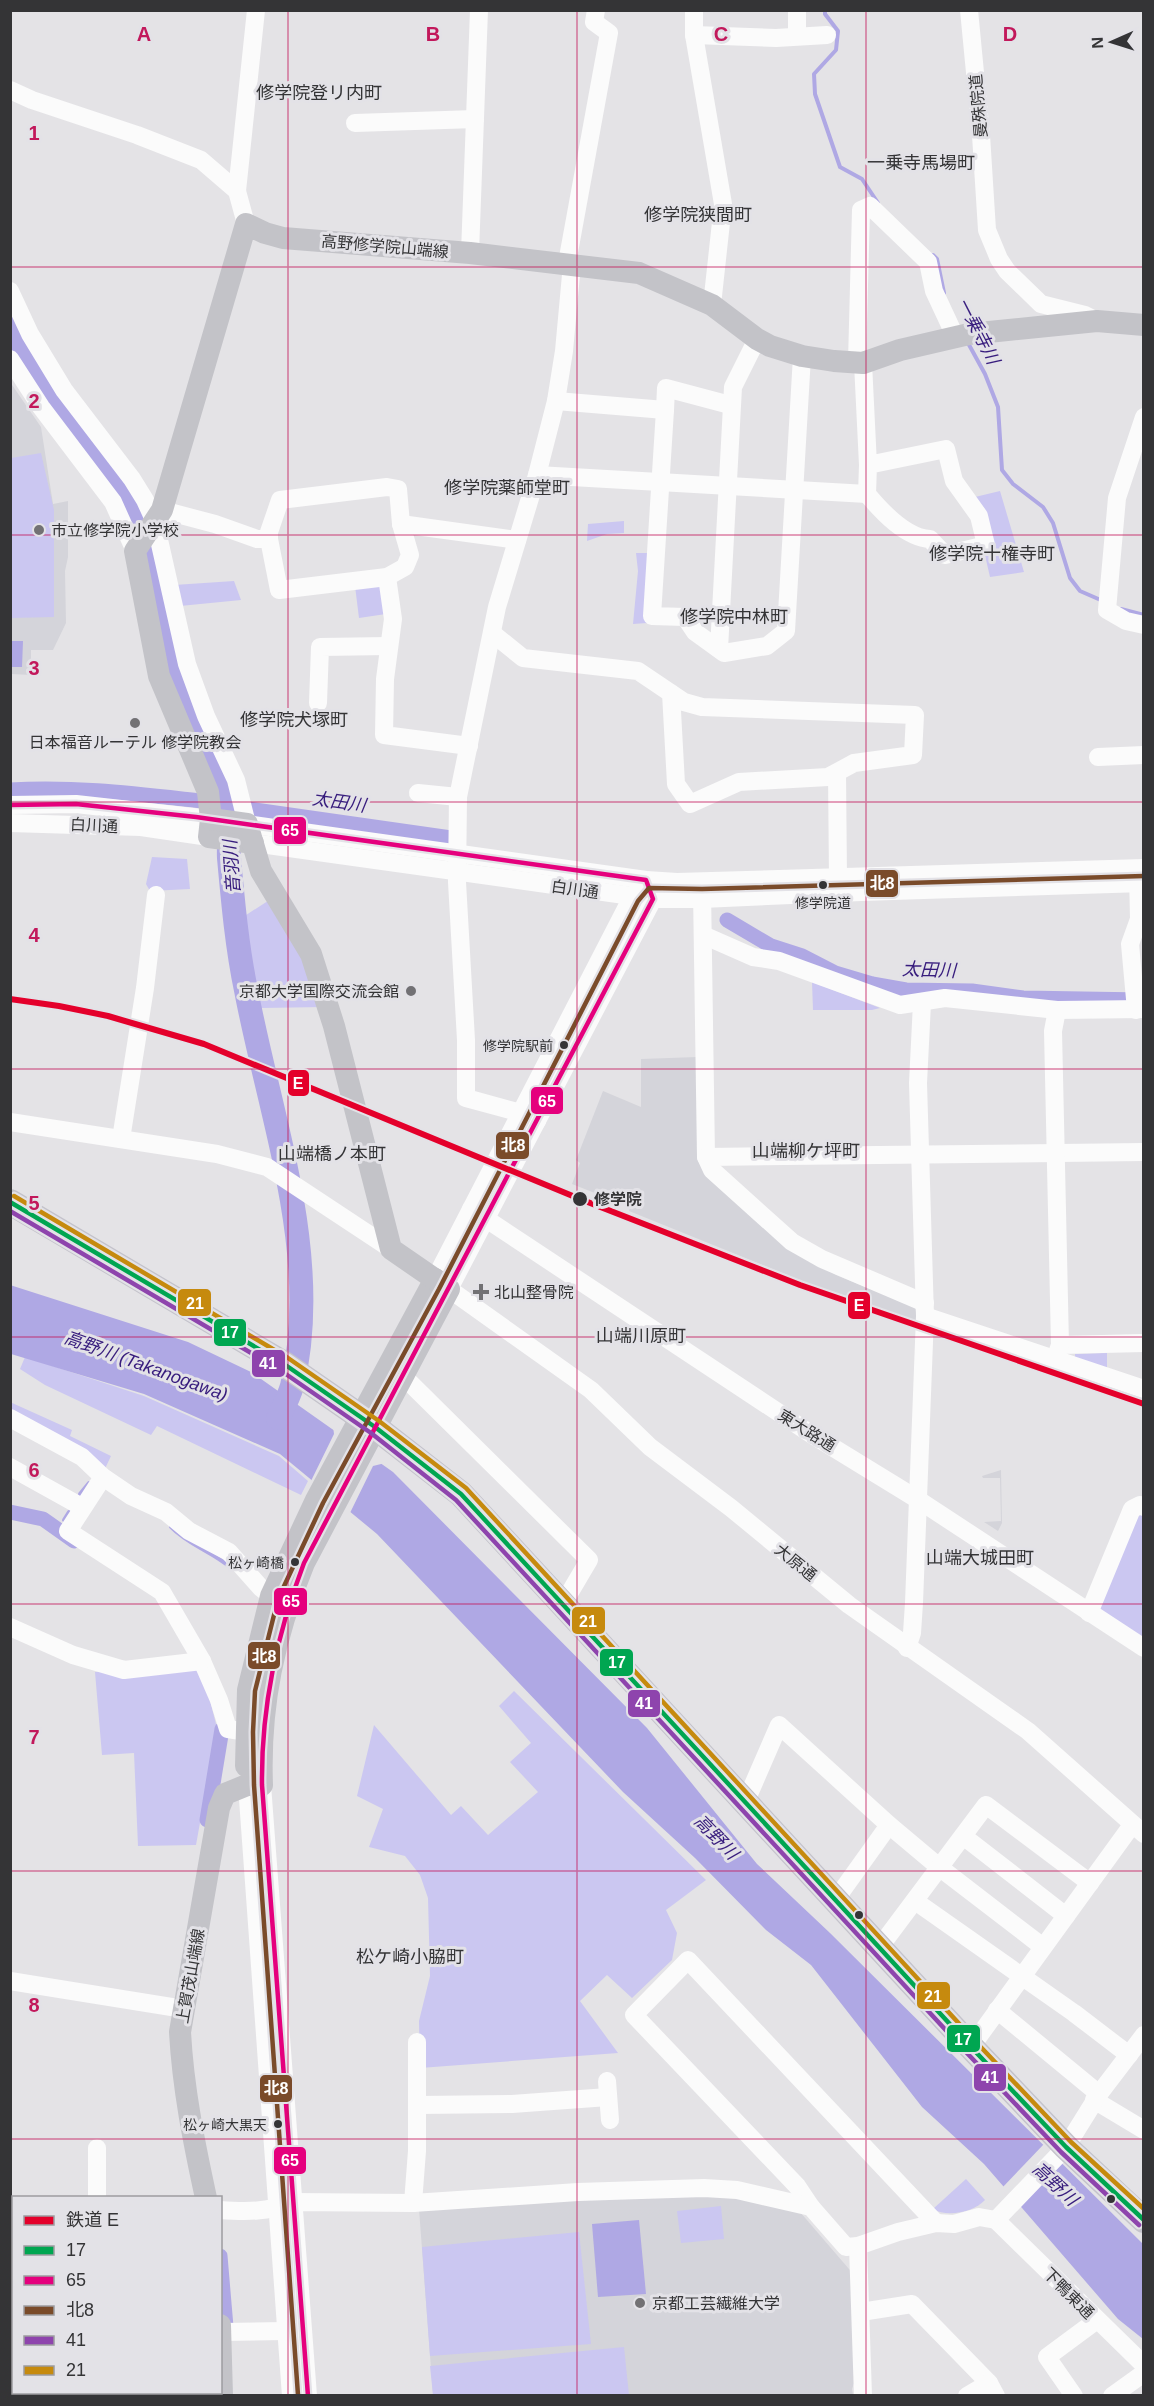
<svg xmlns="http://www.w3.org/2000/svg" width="1154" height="2406" font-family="Arial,'Noto Sans JP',sans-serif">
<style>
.built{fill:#d4d4da}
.green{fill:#cbc7f1}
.water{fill:#afa8e4}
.pier{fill:#e4e3e6}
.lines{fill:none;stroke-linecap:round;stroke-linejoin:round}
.stream{stroke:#afa8e4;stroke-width:4}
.canal{stroke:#afa8e4;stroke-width:15}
.river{stroke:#afa8e4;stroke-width:24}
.minor{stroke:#fbfbfb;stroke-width:18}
.major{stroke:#c3c3c8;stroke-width:22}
.highway{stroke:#c4c3cb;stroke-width:26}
.bus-1-casing{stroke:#e3e2e7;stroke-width:9}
.bus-2-casing{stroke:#e3e2e7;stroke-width:9}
.bus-3-casing{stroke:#e3e2e7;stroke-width:9}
.bus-4-casing{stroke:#e3e2e7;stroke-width:9}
.bus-5-casing{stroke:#e3e2e7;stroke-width:9}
.bus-1{stroke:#00a651;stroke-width:4.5}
.bus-2{stroke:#e5007d;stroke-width:4.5}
.bus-3{stroke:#7a4b2a;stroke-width:4.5}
.bus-4{stroke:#8e44ad;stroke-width:4.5}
.bus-5{stroke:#c68a0e;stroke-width:4.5}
.rail-1-casing{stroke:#e3e2e7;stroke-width:10}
.rail-1{stroke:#e4002b;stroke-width:6}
.grid{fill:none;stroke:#c2185b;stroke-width:1.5;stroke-opacity:0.55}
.poi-dot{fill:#727174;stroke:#e3e2e7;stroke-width:2}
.bus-dot{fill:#343436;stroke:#e3e2e7;stroke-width:2}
.labels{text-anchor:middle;stroke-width:6;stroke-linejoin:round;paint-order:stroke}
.bus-label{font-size:14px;fill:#343436;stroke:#e3e2e7;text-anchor:end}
.street-label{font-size:16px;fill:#343436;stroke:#e3e2e7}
.poi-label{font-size:16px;fill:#343436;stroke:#e3e2e7;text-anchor:start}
.stop-label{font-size:16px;font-weight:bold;fill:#343436;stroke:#e3e2e7;text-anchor:start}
.neighbourhood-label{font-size:18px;fill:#343436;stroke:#e3e2e7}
.water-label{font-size:18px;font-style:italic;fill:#371c7d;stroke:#e3e2e7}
.grid-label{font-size:20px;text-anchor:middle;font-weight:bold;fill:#c2185b;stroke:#e3e2e7;stroke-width:6;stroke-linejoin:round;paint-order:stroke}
.line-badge{stroke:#e3e2e7;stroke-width:2}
.badge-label{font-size:16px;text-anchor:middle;font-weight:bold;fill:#fff}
</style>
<rect width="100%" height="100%" fill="#e4e3e6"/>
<g class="built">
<path d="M10,382L41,427L53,504L68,501V557L65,571L66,623L53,650H31V675L11,674Z"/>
<path d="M697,1057L701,1161L797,1252L836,1275L915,1307L919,1324L835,1294L629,1211L630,1207L572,1184L580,1163L576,1160L603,1091L641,1107V1059Z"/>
<path d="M1001,1470L1002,1523L998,1531L984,1522L1001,1521L1000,1478H983L982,1476Z"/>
<path d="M716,2193L800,2212L855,2276L859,2368L852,2389L853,2395H433L419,2209Z"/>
</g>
<g class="green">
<path d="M41,453L54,510V617L11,618V458Z"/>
<path d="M1000,491L1024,572L990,577L984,551L996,548L984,508L975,497Z"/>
<path d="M624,521V533L607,534L587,541L588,524Z"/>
<path d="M636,553H651L647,623L633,624L638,571Z"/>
<path d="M234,581L241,600L180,606L174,585Z"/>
<path d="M381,584L386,614L359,618L355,586Z"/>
<path d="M152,857L187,859L190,889L150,891L146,884Z"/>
<path d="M274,897L324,1007L261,1008L243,917Z"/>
<path d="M812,982L880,1008L872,1010H813Z"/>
<path d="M1107,1353V1372L1075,1360V1354Z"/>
<path d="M25,1357L144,1396L279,1456L308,1481L301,1495L157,1426L151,1435L45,1385L20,1369Z"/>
<path d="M10,1402L72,1430L70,1436L111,1456L102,1475L11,1416Z"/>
<path d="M1141,1515L1143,1516V1640L1100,1611L1099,1604L1138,1516Z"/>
<path d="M201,1665L217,1728L196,1845L138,1846L134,1753L102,1755L95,1672Z"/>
<path d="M514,1691L706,1880L666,1910L677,1933L672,1960L632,1998L607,1975L580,2001L618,2053L420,2068L419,2021L430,1976L428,1898L420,1875L405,1856L369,1847L383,1809L357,1796L374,1725L451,1815L461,1806L488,1835L538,1792L510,1762L531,1743L499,1706Z"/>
<path d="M966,2179L985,2200C974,2212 947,2218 933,2209Z"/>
<path d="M721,2206L724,2239L681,2243L677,2211Z"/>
<path d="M579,2232L591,2344L430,2356L422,2247Z"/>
<path d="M624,2347L629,2395H433L430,2366Z"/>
<path d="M215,2392V2395L99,2396V2393Z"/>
</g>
<g class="water">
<path d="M11,641H23L22,667H11Z"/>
<path d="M10,1285L188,1342L251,1372L393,1472L647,1728L757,1864L830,1933L1143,2244V2339L1118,2319L984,2164L922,2107L811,1965L766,1930L695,1858L623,1792L377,1534L280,1454L144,1394L11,1354Z"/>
<path d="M639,2220L646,2294L598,2297L592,2224Z"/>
</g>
<g class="pier">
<path d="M333,1426L385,1463L373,1466L349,1515L310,1483L334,1434Z"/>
<path d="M1044,2144L1062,2161L1018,2208L1001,2189Z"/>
</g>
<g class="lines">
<g class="stream">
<path d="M825,10V14L838,31L836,50L814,74L815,94L840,167L862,179L878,203"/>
<path d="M933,255L937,259L944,293"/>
<path d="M968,343L985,374L998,407L1002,470L1013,484L1043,507L1053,523L1070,578L1080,591L1103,601"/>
<path d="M1121,609L1144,615"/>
<path d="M80,1494L89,1483"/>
<path d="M64,1520L69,1512"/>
<path d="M171,1527C188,1545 213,1552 231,1568"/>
</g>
<g class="canal">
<path d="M10,790C75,786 137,794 201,801"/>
<path d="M221,805L451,838"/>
<path d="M727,920L771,946L802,956L835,973L872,984L906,990L972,991L1023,998L1144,1000"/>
<path d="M10,1512L43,1519L74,1541"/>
<path d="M207,1820L222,1729"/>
<path d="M220,2256L226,2327"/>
</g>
<path class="river" d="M10,323C26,358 50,391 73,421C95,450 123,478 136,512C158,568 161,630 181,687C195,726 222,764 229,805C232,822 228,840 229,858C233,902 237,947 246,990C270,1117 323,1257 292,1386C289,1397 283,1408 278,1418"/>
<g class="minor">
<path d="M694,10V35L723,204L712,305"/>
<path d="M969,10L981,135L987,230L999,259L1007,271L1041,304L1085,315L1095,320"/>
<path d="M694,35L776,38L827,35"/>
<path d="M797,36V10"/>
<path d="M10,90L32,100L137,135L201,160L237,191L246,224"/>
<path d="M355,123L475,119"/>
<path d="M237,191L256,10"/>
<path d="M470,253L479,10"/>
<path d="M567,263L609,33L594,22L596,10"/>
<path d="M10,291L30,334L64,390L132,479L145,500L155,522L187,664L206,716L236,780L247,824L646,880L677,882L1144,868"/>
<path d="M10,359L41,407L113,502L135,551"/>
<path d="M857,362L861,210L870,206L928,262L934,291L955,336"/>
<path d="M863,363L868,465L867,494C882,512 906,538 930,539L945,555L986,545L979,516L954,481L946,449L868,465"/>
<path d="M556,401L665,410L666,388L730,405"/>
<path d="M665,410L652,616L685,617L695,632L724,653L767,646L786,631L802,356"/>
<path d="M1144,417L1117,498L1107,610L1126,621L1144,625"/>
<path d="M537,475L867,494"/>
<path d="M387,487L398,489L401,524L410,555L405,567L387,577L279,590L269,539V532L280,500Z"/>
<path d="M162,510L215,524L257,539H269"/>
<path d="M401,524L517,540"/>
<path d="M387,577L393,619L385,679L384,735L469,746"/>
<path d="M492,633L523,658L638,671L684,702L702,707L915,715L913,755L854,763L828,777L739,782L690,804L676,784L671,693"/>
<path d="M719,649L733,387L757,339"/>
<path d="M318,703L320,647L389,646"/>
<path d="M1098,757L1144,755"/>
<path d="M837,773L838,878"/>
<path d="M418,793L458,797"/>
<path d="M10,805L76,804L211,819"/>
<path d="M10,823L141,827L209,837"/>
<path d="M253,843L653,899H702L861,892L1144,883"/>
<path d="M646,880L653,899L449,1289L591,1390L650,1447L731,1508L849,1605L1028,1731L1144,1834"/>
<path d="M702,890L706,1157L712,1170L792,1242L822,1259L925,1303"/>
<path d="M703,935L753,957L779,961L900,1005L945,998L1057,1010L1144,1009"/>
<path d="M1136,1010L1130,944L1139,919L1138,872"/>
<path d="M537,1121L521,1113L466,1098V1040L457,882L458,797L497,607L537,475L556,401L564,351L572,264"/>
<path d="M10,1122L217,1154L267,1167L391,1249"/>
<path d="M121,1139L145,988L156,895"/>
<path d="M706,1157L1144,1152"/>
<path d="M471,1209L811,1434L917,1499L1144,1648"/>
<path d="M435,1279L632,897L639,889"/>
<path d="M925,1316L1144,1389"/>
<path d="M1060,1345L1144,1343"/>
<path d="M1055,1359L1060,1345L1053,1031L1057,1010"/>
<path d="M402,1375L589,1560L563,1604"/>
<path d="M10,1418L82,1457L103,1477L131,1496L166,1512L189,1531L229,1552L261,1588L271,1596L283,1600"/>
<path d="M10,1467L82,1507"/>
<path d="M103,1477L68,1531L162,1592L202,1661L219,1700L228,1729L259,1734"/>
<path d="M1089,1613L1132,1509L1140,1505L1144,1507"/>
<path d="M10,1627L73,1655L124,1670L202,1661"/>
<path d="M907,1648L912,1633L914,1603L925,1316L918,1083L922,1003"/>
<path d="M247,1785L291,2396"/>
<path d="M262,1785L308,2396"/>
<path d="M746,1801L779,1725L889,1825L939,1867L1043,1947"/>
<path d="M963,1836L1066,1916"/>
<path d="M836,1899L889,1825"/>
<path d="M915,1901L1074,2013L1129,2055"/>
<path d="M879,1948L986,1805L1090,1883"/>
<path d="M10,1981L184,2009"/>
<path d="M997,2010L1099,2094"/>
<path d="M971,2047L1132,1825"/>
<path d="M607,2081L610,2120"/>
<path d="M1094,2100L1144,2130"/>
<path d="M418,2105L512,2104L608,2097"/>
<path d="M97,2198V2148"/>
<path d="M413,2203L417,2151V2042"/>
<path d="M811,2207L797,2186L634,2015L688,1960L936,2223"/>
<path d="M220,2210C248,2212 267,2212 293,2202L413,2203L578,2192L704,2188L737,2190L811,2207L846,2247L858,2246L898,2232L936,2223L954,2224L979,2217L996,2220"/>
<path d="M996,2220L1066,2147L1099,2094L1144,2035"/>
<path d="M996,2220L1144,2365"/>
<path d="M858,2246L863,2396"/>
<path d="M861,2312L912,2304L989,2383L996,2396"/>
<path d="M221,2332L286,2331"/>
<path d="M94,2396V2392"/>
<path d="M967,2396L989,2383"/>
<path d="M1074,2396L1047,2357L1097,2320"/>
<path d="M1112,2396L1144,2373"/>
</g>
<g class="major">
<path d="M253,843L209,837L211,819L208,792L159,676L135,551L162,510L246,224L265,233L283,238L470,253L639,273L712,305L757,339L770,346L802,356L834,361L863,363L900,350L969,334L1097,321L1144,325"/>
<path d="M246,1766L248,1690L271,1596L316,1500L435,1279"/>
<path d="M206,2198C194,2143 183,2088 180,2032L219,1808L225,1794L247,1785H262C259,1706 274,1636 304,1563L449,1289L391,1249L334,1026L311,954L261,871L247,824L211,819"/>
<path d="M220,2325L222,2396"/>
</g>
<path class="highway" d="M10,1202L284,1364L375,1427L461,1494L971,2047L1066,2147L1144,2220"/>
<g class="bus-1-casing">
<path id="bus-1" d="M10,1202L284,1364L375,1427L461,1494L971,2047L1066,2147L1144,2220"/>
</g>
<g class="bus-2-casing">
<path id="bus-2" d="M10,805L76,804L196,817L646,880L653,899L304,1563C276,1636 261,1707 262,1785L308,2396"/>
</g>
<g class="bus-3-casing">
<path id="bus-3" d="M298,2395L254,1785L253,1732L255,1691L278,1599L323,1503L439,1289L638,901L649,888L702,889L1144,876"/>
</g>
<g class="bus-4-casing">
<path id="bus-4" d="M10,1211L280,1370L371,1433L456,1500L966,2052L1061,2152L1139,2225"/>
</g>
<g class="bus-5-casing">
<path id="bus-5" d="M14,1196L288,1358L379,1421L466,1488L976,2042L1071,2142L1144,2209"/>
</g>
<use href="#bus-1" class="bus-1"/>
<use href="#bus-2" class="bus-2"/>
<use href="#bus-3" class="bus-3"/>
<use href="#bus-4" class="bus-4"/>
<use href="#bus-5" class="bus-5"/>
<g class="rail-1-casing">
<path id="rail-1" d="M10,999L59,1006L108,1016L204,1044L580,1199L800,1285L1144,1404"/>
</g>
<use href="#rail-1" class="rail-1"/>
</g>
<path class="grid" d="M288,10V2396M577,10V2396M866,10V2396M10,267H1144M10,535H1144M10,802H1144M10,1069H1144M10,1337H1144M10,1604H1144M10,1871H1144M10,2139H1144"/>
<g class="poi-dot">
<circle cx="39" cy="530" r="6"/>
<circle cx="135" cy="723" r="6"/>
<circle cx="411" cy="991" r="6"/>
<path d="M478 1283h6v6h6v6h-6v6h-6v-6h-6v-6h6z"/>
<circle cx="640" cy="2303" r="6"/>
</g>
<g class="bus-dot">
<circle cx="823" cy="885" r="5"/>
<circle cx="564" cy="1045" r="5"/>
<circle cx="580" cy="1199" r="8"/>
<circle cx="295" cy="1562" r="5"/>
<circle cx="859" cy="1915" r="5"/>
<circle cx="278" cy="2124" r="5"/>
<circle cx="1111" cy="2199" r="5"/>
</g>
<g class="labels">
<g class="bus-label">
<text x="823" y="908" text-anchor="middle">修学院道</text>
<text x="553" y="1051">修学院駅前</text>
<text x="284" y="1568">松ヶ崎橋</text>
<text x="267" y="2130">松ヶ崎大黒天</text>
</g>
<g class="street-label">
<text transform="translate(978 106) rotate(-95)" y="6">曼殊院道</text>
<text transform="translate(385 246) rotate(5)" y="6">高野修学院山端線</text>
<text transform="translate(94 825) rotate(3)" y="6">白川通</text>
<text transform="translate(575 889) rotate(8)" y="6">白川通</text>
<text transform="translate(807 1430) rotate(32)" y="6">東大路通</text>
<text transform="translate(796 1562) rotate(39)" y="6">大原通</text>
<text transform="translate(190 1976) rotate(-80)" y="6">上賀茂山端線</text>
<text transform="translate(1069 2293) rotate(45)" y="6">下鴨東通</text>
</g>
<g class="poi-label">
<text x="51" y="536">市立修学院小学校</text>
<text x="135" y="748" text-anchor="middle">日本福音ルーテル 修学院教会</text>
<text x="399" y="997" text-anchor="end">京都大学国際交流会館</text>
<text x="494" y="1298">北山整骨院</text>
<text x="652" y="2309">京都工芸繊維大学</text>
</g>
<g class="stop-label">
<text x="594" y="1205">修学院</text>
</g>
<g class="neighbourhood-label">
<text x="319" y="99">修学院登リ内町</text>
<text x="921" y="169">一乗寺馬場町</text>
<text x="698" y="221">修学院狭間町</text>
<text x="507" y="494">修学院薬師堂町</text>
<text x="992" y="560">修学院十権寺町</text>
<text x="734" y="623">修学院中林町</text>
<text x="294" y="726">修学院犬塚町</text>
<text x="806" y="1157">山端柳ケ坪町</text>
<text x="332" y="1160">山端橋ノ本町</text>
<text x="641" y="1342">山端川原町</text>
<text x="980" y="1564">山端大城田町</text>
<text x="410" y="1963">松ケ崎小脇町</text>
</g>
<g class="water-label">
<text transform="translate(978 331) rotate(63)" y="6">一乗寺川</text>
<text transform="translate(339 802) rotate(8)" y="6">太田川</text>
<text transform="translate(232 867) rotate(-94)" y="6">音羽川</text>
<text transform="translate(929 970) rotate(2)" y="6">太田川</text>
<text transform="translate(146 1366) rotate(20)" y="6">高野川 (Takanogawa)</text>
<text transform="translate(716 1837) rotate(46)" y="6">高野川</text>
<text transform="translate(1055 2184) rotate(43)" y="6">高野川</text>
</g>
</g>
<g class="grid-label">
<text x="144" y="41">A</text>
<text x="433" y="41">B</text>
<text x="721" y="41">C</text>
<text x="1010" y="41">D</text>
<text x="34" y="140">1</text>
<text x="34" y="408">2</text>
<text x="34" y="675">3</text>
<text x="34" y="942">4</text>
<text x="34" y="1210">5</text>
<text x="34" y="1477">6</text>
<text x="34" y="1744">7</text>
<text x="34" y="2012">8</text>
</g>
<g class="line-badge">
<rect x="273" y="816" width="34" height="29" rx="6" fill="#e5007d"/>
<rect x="865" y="869" width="34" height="29" rx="6" fill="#7a4b2a"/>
<rect x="287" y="1069" width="23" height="28" rx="6" fill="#e4002b"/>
<rect x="530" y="1086" width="34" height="29" rx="6" fill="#e5007d"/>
<rect x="495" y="1131" width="35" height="29" rx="6" fill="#7a4b2a"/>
<rect x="177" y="1288" width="35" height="29" rx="6" fill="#c68a0e"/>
<rect x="847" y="1291" width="24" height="29" rx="6" fill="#e4002b"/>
<rect x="213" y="1318" width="34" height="29" rx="6" fill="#00a651"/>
<rect x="251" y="1349" width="35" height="29" rx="6" fill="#8e44ad"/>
<rect x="273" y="1587" width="35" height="29" rx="6" fill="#e5007d"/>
<rect x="571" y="1606" width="35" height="29" rx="6" fill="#c68a0e"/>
<rect x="247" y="1641" width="34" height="29" rx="6" fill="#7a4b2a"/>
<rect x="599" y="1648" width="35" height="29" rx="6" fill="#00a651"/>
<rect x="627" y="1689" width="34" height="29" rx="6" fill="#8e44ad"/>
<rect x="916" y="1981" width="35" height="29" rx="6" fill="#c68a0e"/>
<rect x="946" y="2024" width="35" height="29" rx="6" fill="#00a651"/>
<rect x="973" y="2063" width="34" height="29" rx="6" fill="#8e44ad"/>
<rect x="259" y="2074" width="34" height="29" rx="6" fill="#7a4b2a"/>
<rect x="273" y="2146" width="34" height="29" rx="6" fill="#e5007d"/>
</g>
<g class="badge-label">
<text x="290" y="836">65</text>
<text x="882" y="889">北8</text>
<text x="298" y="1089">E</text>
<text x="547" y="1107">65</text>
<text x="513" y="1151">北8</text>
<text x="195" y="1309">21</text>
<text x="859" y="1311">E</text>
<text x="230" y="1338">17</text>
<text x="268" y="1369">41</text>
<text x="291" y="1607">65</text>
<text x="588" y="1627">21</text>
<text x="264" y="1662">北8</text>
<text x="617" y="1668">17</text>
<text x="644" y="1709">41</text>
<text x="933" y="2002">21</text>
<text x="963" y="2045">17</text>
<text x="990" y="2083">41</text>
<text x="276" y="2094">北8</text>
<text x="290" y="2166">65</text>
</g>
<rect width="1154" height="2406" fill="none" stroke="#343436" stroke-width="24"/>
<rect x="12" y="2196" width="210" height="198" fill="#e3e2e7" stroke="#9d9ca0" stroke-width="1.5"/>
<rect x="24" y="2216" width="30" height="9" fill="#e4002b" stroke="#9d9ca0" stroke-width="1.5"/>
<text x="66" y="2226" font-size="18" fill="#343436">鉄道 E</text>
<rect x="24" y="2246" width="30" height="9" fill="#00a651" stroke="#9d9ca0" stroke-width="1.5"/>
<text x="66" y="2256" font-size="18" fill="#343436">17</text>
<rect x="24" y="2276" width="30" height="9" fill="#e5007d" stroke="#9d9ca0" stroke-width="1.5"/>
<text x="66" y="2286" font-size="18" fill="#343436">65</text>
<rect x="24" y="2306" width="30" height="9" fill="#7a4b2a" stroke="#9d9ca0" stroke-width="1.5"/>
<text x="66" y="2316" font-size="18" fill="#343436">北8</text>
<rect x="24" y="2336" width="30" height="9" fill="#8e44ad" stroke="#9d9ca0" stroke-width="1.5"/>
<text x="66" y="2346" font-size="18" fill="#343436">41</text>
<rect x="24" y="2366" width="30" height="9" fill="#c68a0e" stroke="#9d9ca0" stroke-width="1.5"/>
<text x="66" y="2376" font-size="18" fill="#343436">21</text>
<g transform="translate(1112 42) rotate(267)" stroke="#e3e2e7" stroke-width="4.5" paint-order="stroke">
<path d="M0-4.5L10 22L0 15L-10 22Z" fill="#343436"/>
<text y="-9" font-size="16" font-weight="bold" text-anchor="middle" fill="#343436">N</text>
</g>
</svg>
